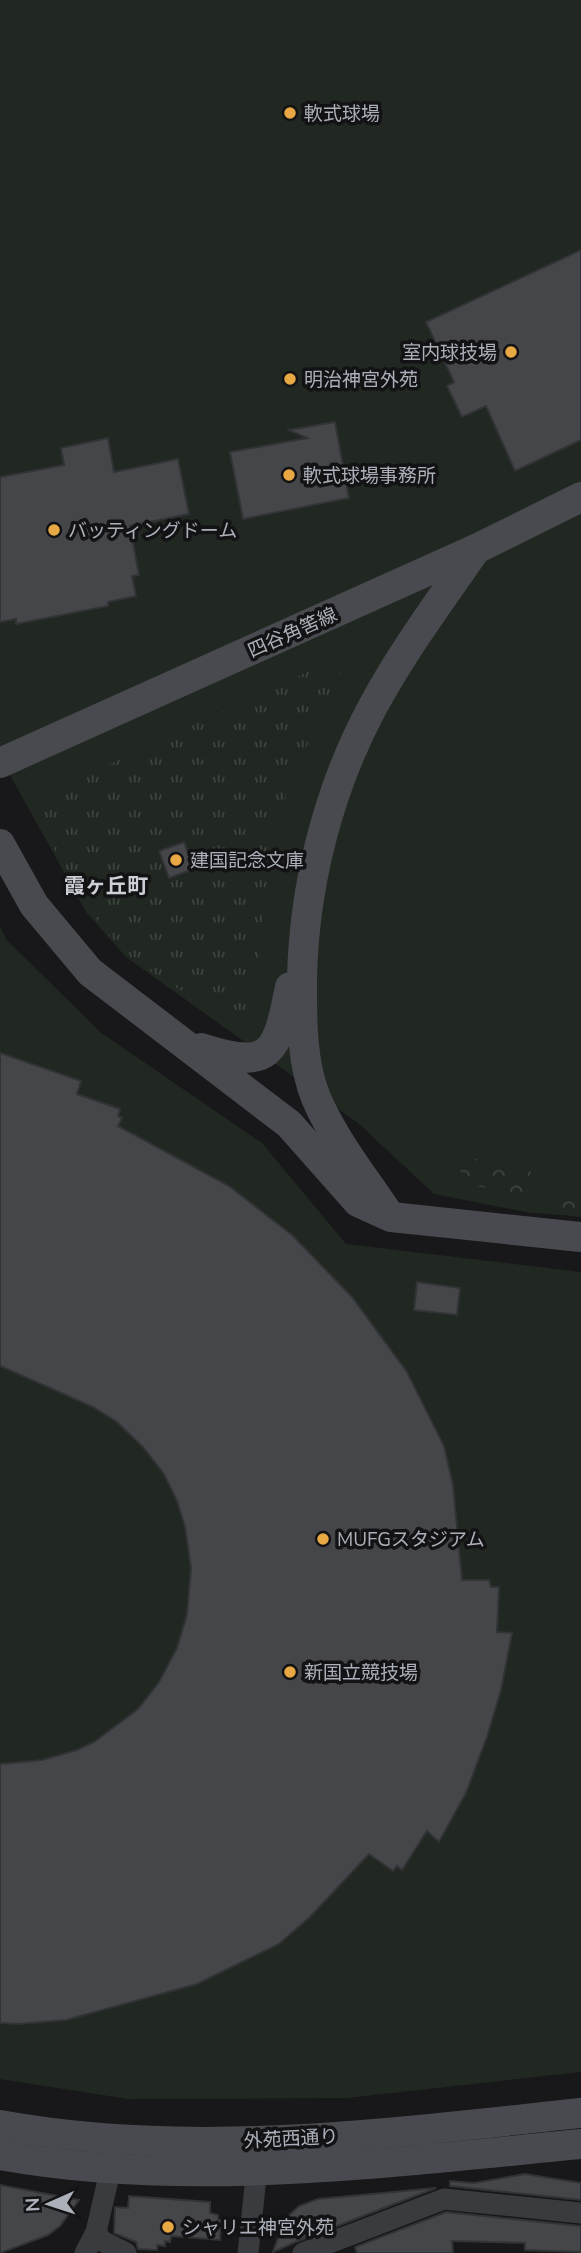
<svg xmlns="http://www.w3.org/2000/svg" width="581" height="2253" font-family="'Nunito Sans','Noto Sans JP',sans-serif">
<style>
.grass{fill:#202821}
.forest{fill:url(#forest-crowns)}
.park{fill:url(#park-tufts)}
.building{fill:#45464a;stroke:#323336;stroke-width:2}
.lines{fill:none;stroke-linecap:round;stroke-linejoin:round}
.street{stroke:#3a3b3f;stroke-width:21}
.secondary{stroke:#484a4f;stroke-width:30}
.poi-dot{fill:#e8a843;stroke:#131315;stroke-width:2.5}
.labels{text-anchor:middle;stroke-width:7;stroke-linejoin:round;paint-order:stroke}
.poi-label{font-size:19px;fill:#abb0b9;stroke:#131315;text-anchor:start}
.street-label{font-size:19px;fill:#abb0b9;stroke:#131315}
.neighbourhood-label{font-size:21px;font-weight:bold;fill:#cccfd5;stroke:#131315}
</style>
<defs>
<pattern id="forest-crowns" width="20" height="18" patternUnits="userSpaceOnUse" patternTransform="scale(1.75)"><rect width="20" height="18" fill="#202821"/><path d="M2 6a3 3 0 1 1 6 0M12 15a3 3 0 1 1 6 0" fill="none" stroke="#3e453f"/></pattern>
<pattern id="park-tufts" width="24" height="20" patternUnits="userSpaceOnUse" patternTransform="scale(1.75)"><rect width="24" height="20" fill="#202821"/><path d="M3 7l-1-3M5 7V3M7 7l1-3M15 17l-1-3M17 17v-4M19 17l1-3" fill="none" stroke="#3e453f"/></pattern>
</defs>
<rect width="100%" height="100%" fill="#18181a"/>
<g class="grass">
<path d="M0,0H581V1216L531,1213L434,1194L358,1123L126,957L86,912L0,757Z"/>
<path d="M0,926L6,939L100,1032L262,1143L346,1244L581,1272V2072L347,2098L128,2099L0,2079Z"/>
</g>
<g class="forest">
<path d="M476,1159L532,1167L520,1209L504,1205L494,1189L474,1186L462,1178L460,1168Z"/>
<path d="M569,1189L581,1192V1217L554,1214L548,1197Z"/>
</g>
<path class="park" d="M333,660L342,667L289,786L272,844L252,1011L233,1020C200,1001 163,982 132,958C92,927 52,848 31,801Z"/>
<g class="building">
<path d="M581,250V440L515,471L486,406L462,417L447,386L454,382L426,322Z"/>
<path d="M335,422L349,498L243,519L230,452L307,438L289,430Z"/>
<path d="M108,438L114,472L178,459L189,514L130,526L139,575L132,576L136,596L108,602V606L16,624V619L0,622V477L64,465L61,448Z"/>
<path d="M184,842L194,869L169,878L159,851Z"/>
<path d="M0,1053L81,1081L77,1094L120,1109L118,1116L122,1118L118,1126L229,1186L292,1235L352,1297L407,1372L444,1446L453,1485L462,1580H489L491,1587H499L497,1632L512,1633L501,1690L487,1737L466,1793L439,1842L427,1831L402,1870L397,1866L393,1871L369,1854L310,1917L279,1944L197,1984L66,2020L18,2024L0,2023V1764L42,1760L77,1750L94,1742L138,1709L159,1682L177,1648L187,1614L191,1568L185,1527L177,1501L164,1474L142,1446L117,1422L93,1407L0,1366Z"/>
<path d="M417,1282L460,1288L457,1315L414,1310Z"/>
<path d="M525,2174L581,2183V2200L450,2186V2181L474,2183Z"/>
<path d="M0,2185L79,2200L60,2226L48,2235L0,2253Z"/>
<path d="M436,2188L298,2241L273,2252L285,2219L299,2206L318,2199Z"/>
<path d="M129,2196L210,2202V2213L218,2215V2220H221L220,2240L171,2236L170,2242L165,2241V2246L157,2245V2250L138,2249L136,2242L114,2233L115,2207L128,2208Z"/>
<path d="M446,2212L581,2226V2252L525,2250V2243L452,2241L453,2253H357L355,2247Z"/>
</g>
<g class="lines">
<g class="street">
<path d="M96,2232L102,2241L126,2253"/>
<path d="M85,2253L96,2232L111,2167"/>
<path d="M248,2253L258,2158"/>
<path d="M303,2253L444,2199L581,2213"/>
</g>
<g class="secondary">
<path d="M0,763L476,549L581,497"/>
<path d="M0,844L34,905L90,972L289,1124L358,1202L391,1217L581,1237"/>
<path d="M201,1048C273,1072 277,1051 290,987"/>
<path d="M389,1215C364,1177 334,1140 316,1098C301,1061 302,1017 302,978C304,886 328,790 372,708C402,652 440,601 476,549"/>
<path d="M0,2125C192,2160 389,2133 581,2113"/>
<path d="M0,2155C187,2189 393,2162 581,2144"/>
</g>
</g>
<g class="poi-dot">
<circle cx="290" cy="113" r="7"/>
<circle cx="511" cy="352" r="7"/>
<circle cx="290" cy="379" r="7"/>
<circle cx="289" cy="475" r="7"/>
<circle cx="54" cy="530" r="7"/>
<circle cx="176" cy="860" r="7"/>
<circle cx="323" cy="1539" r="7"/>
<circle cx="290" cy="1672" r="7"/>
<circle cx="168" cy="2227" r="7"/>
</g>
<g class="labels">
<g class="poi-label">
<text x="304" y="120">軟式球場</text>
<text x="497" y="359" text-anchor="end">室内球技場</text>
<text x="304" y="386">明治神宮外苑</text>
<text x="303" y="482">軟式球場事務所</text>
<text x="68" y="537">バッティングドーム</text>
<text x="190" y="867">建国記念文庫</text>
<text x="337" y="1546">MUFGスタジアム</text>
<text x="304" y="1679">新国立競技場</text>
<text x="182" y="2234">シャリエ神宮外苑</text>
</g>
<g class="street-label">
<text transform="translate(292 632) rotate(-24)" y="7">四谷角筈線</text>
<text transform="translate(291 2138) rotate(-3)" y="7">外苑西通り</text>
</g>
<g class="neighbourhood-label">
<text x="106" y="893">霞ヶ丘町</text>
</g>
</g>
<g transform="translate(49 2204) rotate(267)" stroke="#131315" stroke-width="5" paint-order="stroke">
<path d="M0-5L12 26L0 18L-12 26Z" fill="#abb0b9"/>
<text y="-10" font-size="19" font-weight="bold" text-anchor="middle" fill="#abb0b9">N</text>
</g>
</svg>
